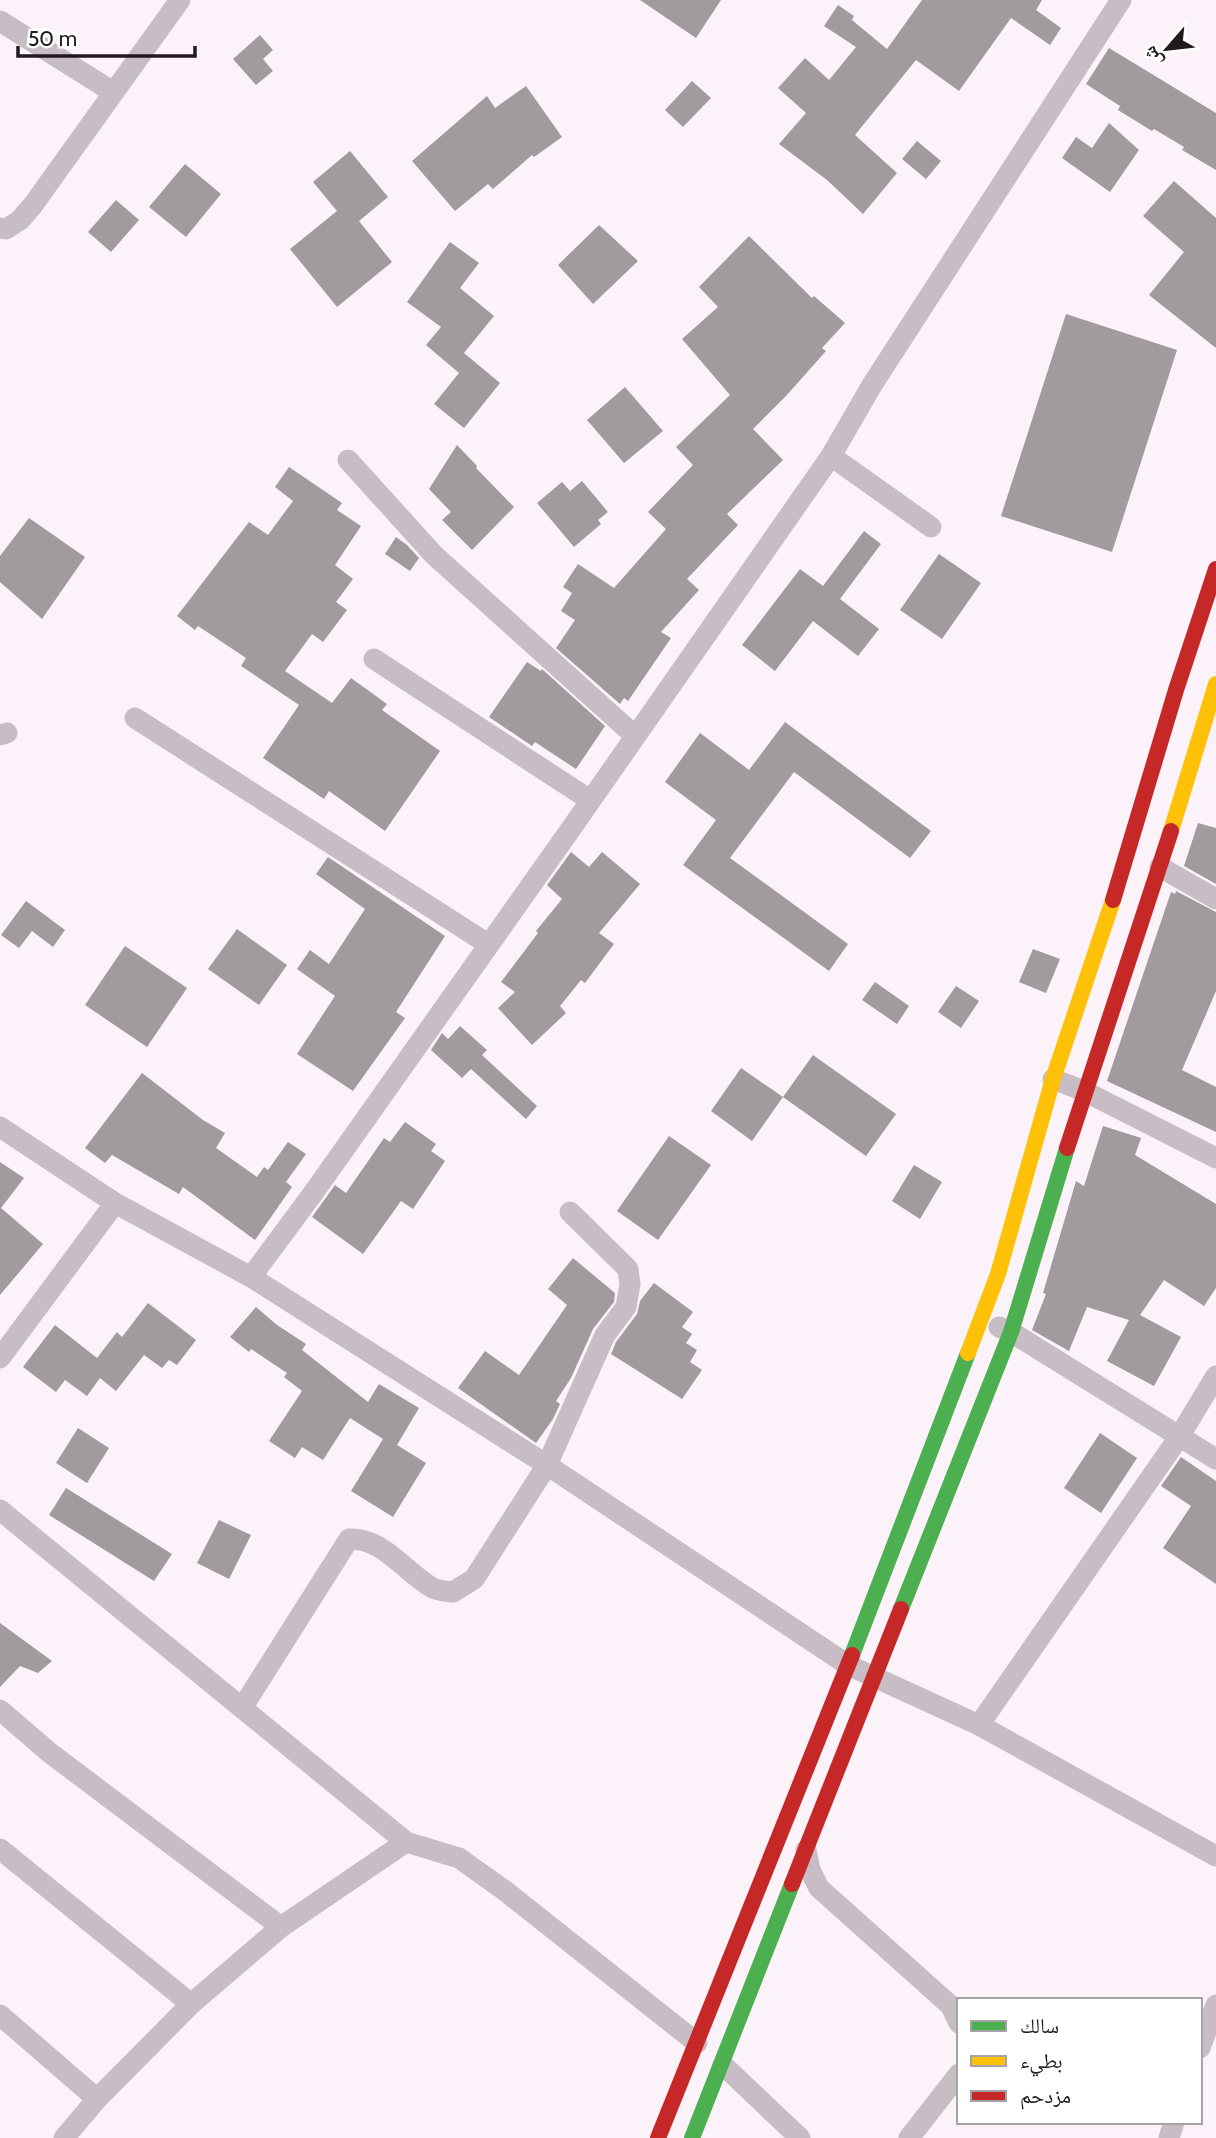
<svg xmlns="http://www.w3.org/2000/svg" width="1216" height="2138" font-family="Cabin,'Noto Naskh Arabic',sans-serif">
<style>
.building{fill:#a19a9f}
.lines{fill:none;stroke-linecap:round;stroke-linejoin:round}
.street{stroke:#c8bcc5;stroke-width:21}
.fast{stroke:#4caf50;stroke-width:16}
.slow{stroke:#ffc107;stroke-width:16}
.jam{stroke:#c62828;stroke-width:16}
</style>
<rect width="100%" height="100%" fill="#fcf2f9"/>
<g class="building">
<path d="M640,0H721L696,38Z"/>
<path d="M922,0H1042L1036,10L1061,28L1050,45L1011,18L959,91L916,60L855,135L897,173L863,214L827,180L779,144L806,113L778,88L805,58L829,80L856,47L824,26L838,5L854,16L852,20L887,49Z"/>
<path d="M260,35L273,50L263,59L273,71L256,85L233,59Z"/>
<path d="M1109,48L1216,113V170L1182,150L1184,147L1154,129L1152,131L1118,110L1120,106L1086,84Z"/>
<path d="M692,81L711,98L683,127L665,110Z"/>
<path d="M526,86L562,137L534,157L532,155L493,189L488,184L455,211L412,161L487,96L495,108Z"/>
<path d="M1109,123L1139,150L1110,192L1062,158L1076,137L1092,148Z"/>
<path d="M917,141L941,161L926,179L902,159Z"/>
<path d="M350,151L388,197L359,221L392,262L337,307L290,249L337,211L313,182Z"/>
<path d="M185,164L221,194L186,237L149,207Z"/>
<path d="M1174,181L1216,218V348L1149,295L1184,252L1143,216Z"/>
<path d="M116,200L139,220L111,252L88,232Z"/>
<path d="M599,225L638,261L593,304L558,265Z"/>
<path d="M749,236L812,298L814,296L845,323L822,348L826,351L786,396L753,429L783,460L727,514L738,525L687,579L699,590L661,632L671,638L628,701L624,698L620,704L556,648L575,620L561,611L572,593L563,587L578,564L614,588L666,529L648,512L693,465L676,447L730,395L682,339L718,307L699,287Z"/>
<path d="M450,242L479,263L460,288L494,316L464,353L500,383L464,428L434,404L459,373L426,345L441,327L407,302Z"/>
<path d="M1066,314L1177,350L1112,552L1001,516Z"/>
<path d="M625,387L663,431L624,463L587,420Z"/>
<path d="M457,445L477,466L476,468L514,507L472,550L442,520L451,512L429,489Z"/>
<path d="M289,467L342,503L337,510L361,526L335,565L353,579L336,602L347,610L323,642L312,634L285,671L332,703L351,678L387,704L382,710L440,751L385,831L329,791L324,799L263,758L299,705L241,666L246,658L198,626L195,630L177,616L249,522L268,535L293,501L275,487Z"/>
<path d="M582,481L608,512L598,520L601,524L574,547L537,503L562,482L570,491Z"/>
<path d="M29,518L85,557L42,619L0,582V556Z"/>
<path d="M864,531L881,544L840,599L879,629L858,656L813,621L775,671L742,645L800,569L823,586Z"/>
<path d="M396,537L407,545L419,558L410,571L385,554Z"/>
<path d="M939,554L981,583L942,639L900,610Z"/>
<path d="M527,662L541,671L542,669L605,726L576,769L535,742L532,746L489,717Z"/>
<path d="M785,722L931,831L910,858L794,772L730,858L848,944L829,971L683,865L716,820L665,782L700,733L749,770Z"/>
<path d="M1198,823L1216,828V884L1184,866Z"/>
<path d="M571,852L589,867L602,852L640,884L599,933L614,944L585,983L581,980L560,1006L566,1013L532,1045L498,1008L515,992L501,982L538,933L536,931L562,899L547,885Z"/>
<path d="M328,857L445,936L396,1012L405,1018L353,1091L297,1054L335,996L297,969L310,950L329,964L365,909L316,874Z"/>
<path d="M1176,891L1216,912V991L1182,1070L1216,1087V1132L1107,1081L1171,892L1175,894Z"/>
<path d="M26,901L65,930L53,947L32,931L19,948L1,935Z"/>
<path d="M237,929L287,965L259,1005L208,969Z"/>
<path d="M125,946L187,988L147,1047L85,1005Z"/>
<path d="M1033,949L1060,959L1046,993L1019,982Z"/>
<path d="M875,982L909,1006L897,1024L862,1000Z"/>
<path d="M956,986L979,1001L961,1028L938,1012Z"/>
<path d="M460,1026L487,1050L482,1055L537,1106L526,1119L471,1069L462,1078L431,1050L442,1033L448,1039Z"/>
<path d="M813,1055L896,1114L866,1156L783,1097Z"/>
<path d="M741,1068L783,1097L752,1141L711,1111Z"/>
<path d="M142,1073L203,1120L225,1133L216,1148L257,1177L264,1167L268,1170L288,1142L306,1154L286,1182L292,1187L255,1240L183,1187L179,1194L112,1155L105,1163L85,1148Z"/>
<path d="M405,1122L436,1144L431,1151L445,1161L413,1209L401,1201L363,1254L312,1217L335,1185L346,1193L384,1138L390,1142Z"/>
<path d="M1103,1126L1141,1138L1135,1155L1216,1204V1288L1204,1306L1164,1280L1140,1315L1181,1337L1154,1386L1107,1361L1129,1320L1087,1307L1069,1351L1032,1330L1046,1294L1043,1293L1076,1181L1084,1186Z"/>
<path d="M669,1136L711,1165L658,1240L617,1211Z"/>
<path d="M0,1162L24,1178L1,1208L43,1244L0,1295Z"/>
<path d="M914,1165L942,1182L920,1219L892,1201Z"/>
<path d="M573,1258L615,1293L614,1302L593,1329L571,1378L556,1401L560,1404L553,1419L536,1443L458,1388L485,1351L519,1375L567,1305L548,1289Z"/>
<path d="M654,1283L693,1312L682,1327L692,1334L686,1343L697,1350L690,1362L702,1370L682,1399L611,1354L616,1342L637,1314L640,1301Z"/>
<path d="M148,1303L196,1340L177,1365L169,1360L162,1368L144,1355L116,1391L100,1378L87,1396L65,1380L56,1392L23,1367L55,1325L97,1358L117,1332L122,1337Z"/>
<path d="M256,1307L277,1325L306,1344L302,1350L368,1402L379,1384L419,1408L397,1445L426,1463L393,1517L351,1491L383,1439L350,1418L323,1460L302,1447L295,1458L269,1441L302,1391L284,1377L287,1373L251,1349L249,1352L230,1337Z"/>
<path d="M78,1428L109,1448L87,1483L56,1463Z"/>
<path d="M1100,1433L1137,1458L1101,1513L1064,1488Z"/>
<path d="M1181,1457L1216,1481V1584L1163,1548L1191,1506L1161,1486Z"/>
<path d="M66,1488L172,1554L154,1581L49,1515Z"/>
<path d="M219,1520L251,1535L229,1579L197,1563Z"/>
<path d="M0,1623L52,1661L38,1673L20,1666L0,1687Z"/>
</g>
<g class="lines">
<g class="street">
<path d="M0,21L113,92"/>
<path d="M0,228L6,229L20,220L33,205L180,0"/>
<path d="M831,456L931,527"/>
<path d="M348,460L434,555L634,735"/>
<path d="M374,659L590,800"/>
<path d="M135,718L488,944"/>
<path d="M0,735L7,733"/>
<path d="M1160,867L1216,899"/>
<path d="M1053,1079L1084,1091L1216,1158"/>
<path d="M0,1127L115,1203L251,1277L547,1465L848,1665L979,1725L1216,1856"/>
<path d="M251,1277L314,1192L568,833L831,456L872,385L1121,0"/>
<path d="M999,1327L1011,1332L1216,1459"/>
<path d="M0,1358L115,1203"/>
<path d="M0,1510L406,1842L459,1858L504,1890L697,2043"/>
<path d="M242,1708L349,1539C382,1537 404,1571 431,1587C437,1591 446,1591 453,1592L474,1579L547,1465L605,1335L626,1307L630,1284L628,1269L570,1212"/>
<path d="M0,1710L50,1753L281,1927"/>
<path d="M979,1725L1179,1437L1216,1376"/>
<path d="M0,1849L191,2004"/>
<path d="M806,1850L810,1870L819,1888L951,2006L959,2023"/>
<path d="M0,2015L97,2099"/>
<path d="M1200,2048L1216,2005"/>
<path d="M723,2065L800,2138"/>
<path d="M64,2138L97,2099L191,2004L281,1927L406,1842"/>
<path d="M909,2138L959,2074"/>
<path d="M1169,2138L1174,2122"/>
</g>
<g class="fast">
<path d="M901,1609L1011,1332L1067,1148"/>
<path d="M852,1655L968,1353"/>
<path d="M692,2138L792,1884"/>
</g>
<g class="slow">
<path d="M1171,831L1216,684"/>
<path d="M968,1353L998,1274L1053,1079L1113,900"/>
</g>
<g class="jam">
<path d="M1113,900L1176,690L1216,569"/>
<path d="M1067,1148L1171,831"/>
<path d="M792,1884L901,1609"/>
<path d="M658,2138L852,1655"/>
</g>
</g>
<rect x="957" y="1998" width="245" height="126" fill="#ffffff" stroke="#a6a3a5" stroke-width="2"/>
<rect x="971" y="2021" width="35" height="10" fill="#4caf50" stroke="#a6a3a5" stroke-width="2"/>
<text x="1020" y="2033" font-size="21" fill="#20191e">سالك</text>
<rect x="971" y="2056" width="35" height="10" fill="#ffc107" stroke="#a6a3a5" stroke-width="2"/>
<text x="1020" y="2068" font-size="21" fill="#20191e">بطيء</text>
<rect x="971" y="2091" width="35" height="10" fill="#c62828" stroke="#a6a3a5" stroke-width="2"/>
<text x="1020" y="2103" font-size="21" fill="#20191e">مزدحم</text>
<g transform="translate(1167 49) rotate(242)" stroke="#ffffff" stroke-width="5" paint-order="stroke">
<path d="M0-5L12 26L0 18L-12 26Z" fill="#20191e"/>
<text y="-10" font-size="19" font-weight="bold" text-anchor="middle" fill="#20191e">ش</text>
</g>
<path d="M18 46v10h177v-10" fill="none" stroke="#20191e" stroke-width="3.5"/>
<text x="28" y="46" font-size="21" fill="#20191e" stroke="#ffffff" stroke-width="5" paint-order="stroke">50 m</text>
</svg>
